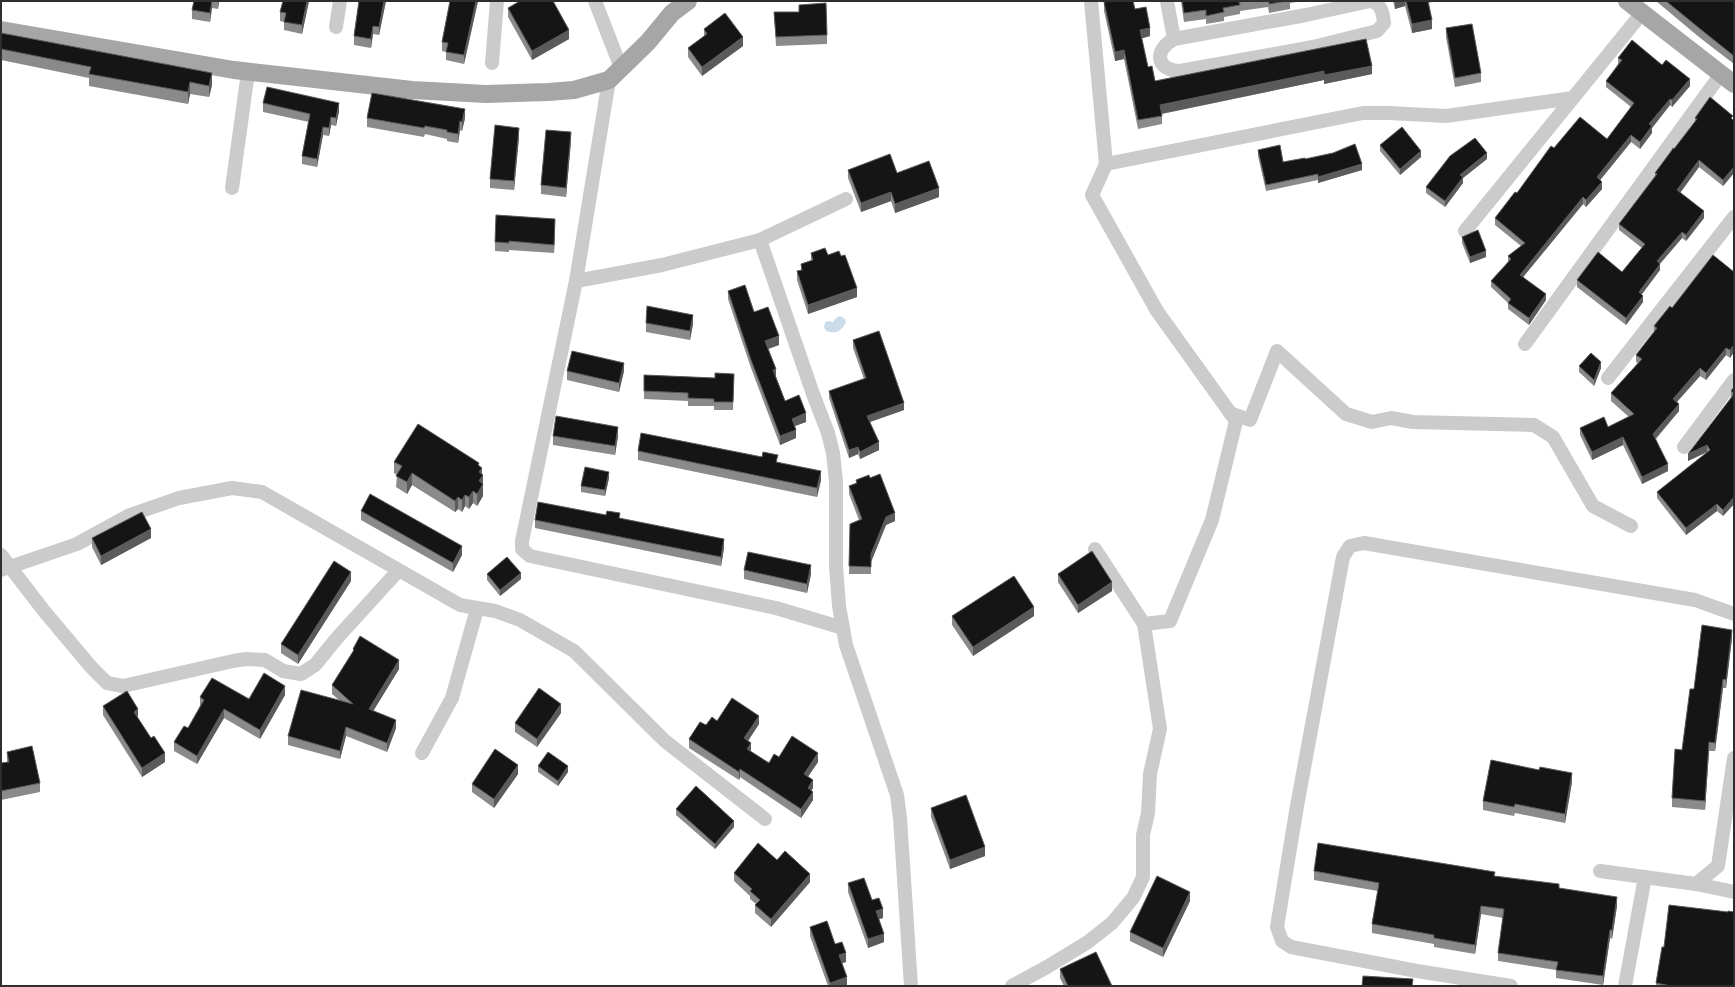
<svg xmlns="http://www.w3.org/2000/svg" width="1735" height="987" font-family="Cabin,sans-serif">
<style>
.water{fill:#cadcea}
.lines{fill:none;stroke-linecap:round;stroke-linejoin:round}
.minor{stroke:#cbcbcb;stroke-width:14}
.major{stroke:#a6a6a6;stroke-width:18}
.wall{fill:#8a8a8a}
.shaded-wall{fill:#5b5b5b}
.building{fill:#151515;stroke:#5b5b5b}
</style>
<rect width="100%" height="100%" fill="#fff"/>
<path class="water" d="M840,316L845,319L846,322C841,332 836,334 826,331L824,327L825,322L829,321L833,322L836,318Z"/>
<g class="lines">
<g class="minor">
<path d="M595,1L621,68"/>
<path d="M1091,1L1106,164L1092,195L1157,311L1236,421L1212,520L1170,621L1144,624L1095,549"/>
<path d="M1167,1L1174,39"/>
<path d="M1370,1L1306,15L1174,39C1154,50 1155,70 1180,71L1313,47L1377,31L1384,23C1383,14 1382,5 1372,1"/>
<path d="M336,27L340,1"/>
<path d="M492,63L497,1"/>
<path d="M609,80L576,281L522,541V549L530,556L776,608L843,628"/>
<path d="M1106,164L1363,113H1389L1446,116L1573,98"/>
<path d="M232,188L248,72"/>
<path d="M1465,231L1642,13"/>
<path d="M760,240L813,394L828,433L833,453L836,481V566L839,606L846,645L897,795L900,818L911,986"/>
<path d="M576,281L662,265L760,240L846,199"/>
<path d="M1525,344L1721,74"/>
<path d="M1608,378L1734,217"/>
<path d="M1230,413L1250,420L1277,351L1346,414L1372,422L1391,418L1413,422L1534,425L1553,437L1593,506L1631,526"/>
<path d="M1684,447L1734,380"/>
<path d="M1,555L44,611L92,668L107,683L123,686L233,661L246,659L265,660L283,671L301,674L315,665L337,638L398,571"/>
<path d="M1,570L77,544L130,515L179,498L232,488L262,492L460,605L495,611L520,620L574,651L665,741L765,819"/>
<path d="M422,753L452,698L477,609"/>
<path d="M1600,871L1696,884L1718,866L1734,758"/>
<path d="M1696,884L1734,892"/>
<path d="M1012,986L1047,967L1088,942L1112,923L1133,898L1143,877V835L1148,813L1150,774L1160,729L1144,624"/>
<path d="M1511,986L1417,971L1291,947L1282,941L1277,927L1297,806L1343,557L1350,546L1364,543L1695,600L1734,614"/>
<path d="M1625,986L1645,877"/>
</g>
<g class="major">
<path d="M1627,1L1734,84"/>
<path d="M1,30L234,70L412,90L486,94L548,92L574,90L609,80L648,42L672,13L688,1"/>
</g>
</g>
<g class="wall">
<path d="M194,1H219L218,9L212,8L210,22L192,19V10Z"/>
<path d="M309,1L302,34L284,30V22L280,21V12Z"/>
<path d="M359,1H386L379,35L373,34L371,48L354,45V36Z"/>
<path d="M450,1H478L464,64L446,60V52L442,51V42Z"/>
<path d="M1181,1H1303L1290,3V9L1269,13L1268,7L1240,11V14L1224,17V21L1206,24V19L1184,22Z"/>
<path d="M1393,1H1435L1428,3L1432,29L1412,33L1405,6L1395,9Z"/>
<path d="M1656,1H1734V64L1699,37Z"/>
<path d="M1104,2L1135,9L1150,36L1141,38L1148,67L1155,81L1372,66V74L1324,84V80L1162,114V124L1138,129L1124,59L1115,61L1104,11Z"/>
<path d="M508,8L569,39L532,60L508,17Z"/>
<path d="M774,12L827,35V44L776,46Z"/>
<path d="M1446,28L1481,73V82L1455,87L1446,37Z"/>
<path d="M704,29L743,46L702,76L688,57V48L704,36Z"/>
<path d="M1,33L212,85L209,97L190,94L188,104L89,86V78L1,60Z"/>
<path d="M1618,58L1690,86L1672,107L1670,105L1652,128V133L1640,149L1631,142L1600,180L1602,189L1586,207L1583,204L1523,277L1546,300L1529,325L1508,309V303L1491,287V281L1508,262V256L1521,246L1495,225V218L1517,193L1554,148L1607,139L1631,107L1606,87V81L1618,64Z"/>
<path d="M263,103L339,111L336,126L331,125L329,136L323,135L317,167L302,164V156L309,122L263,112Z"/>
<path d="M367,118H465L462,131L460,130L458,143L447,141V139L425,134L424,137L367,127Z"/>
<path d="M1695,118L1733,120L1734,121V173L1723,186L1699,167L1680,193L1704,218L1686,241L1682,238L1660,264V270L1642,294L1643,302L1626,325L1577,287V280L1622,272L1642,248L1619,230V224L1655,176V173L1695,122Z"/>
<path d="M519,137L514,190L490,188V179Z"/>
<path d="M571,141L566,197L541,194V185Z"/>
<path d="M1380,145L1421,157L1400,175L1380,151Z"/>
<path d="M1258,150L1283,162L1305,159L1362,170L1318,183V180L1266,191L1258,156Z"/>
<path d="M1487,159L1463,178V183L1445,207L1426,193V187Z"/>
<path d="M848,170L897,173L939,197L895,213L891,201L861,212L848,178Z"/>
<path d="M555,227L554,253L509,250V252L495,251V242Z"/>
<path d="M1462,237L1486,257L1470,263L1462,243Z"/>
<path d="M811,253L841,256L857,297L808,314L797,280V271L801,270V264L811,261Z"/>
<path d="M1734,272V352L1730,358L1726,355L1706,380L1700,376L1677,402L1679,411L1656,439L1668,471L1642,484L1623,445L1592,460L1580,435V428L1608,427L1629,417L1611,401V393L1638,363L1636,362V355L1654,332V326L1672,308Z"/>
<path d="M728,291L754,312L779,345L768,349L776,377L785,401L806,422L795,426L796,438L780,445L751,368L728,299Z"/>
<path d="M646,323L693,324L690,340L646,332Z"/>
<path d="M853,340L904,410L870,422L879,450L860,459L858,454L849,458L829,398V391L864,379L853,348Z"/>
<path d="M1579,366L1601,368L1594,386L1579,372Z"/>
<path d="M567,371H624L619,392L567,380Z"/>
<path d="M734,374L733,410H714V406H688V401L644,399V375L715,378Z"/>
<path d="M1734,387V504L1723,516L1717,511L1686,535L1657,498V492L1707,452L1688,461L1731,398V391Z"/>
<path d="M553,436H618L615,455L553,445Z"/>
<path d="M638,451L762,457L778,462L821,480L817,497L638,460Z"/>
<path d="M394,462L479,466L482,474L483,475V496L477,506L473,503L469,509L465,506L462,512L458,509L455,512L412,485L407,494L396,487L397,475L394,473Z"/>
<path d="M609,478L605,496L581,492V486Z"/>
<path d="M870,478L895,521L886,525L871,562V574H849L850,524L859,520L849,494V486L856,483V480Z"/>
<path d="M361,511L462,555L453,572L361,520Z"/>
<path d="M620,518L724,548L721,566L535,528V520Z"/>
<path d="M92,538H151L101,565L92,547Z"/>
<path d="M744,570L811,574L807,593L744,579Z"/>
<path d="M487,574L521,579L500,596L487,580Z"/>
<path d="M1058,574L1112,591L1078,613L1058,582Z"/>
<path d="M351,581L298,664L281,653V644Z"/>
<path d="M952,616H1034L973,656L952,625Z"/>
<path d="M1732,638L1726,688H1723L1715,751H1709L1705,810L1672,807V798L1682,750L1694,689Z"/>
<path d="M353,649L399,669L373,711L396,728L387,752L346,736L340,759L288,745V736L339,700L332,694V685L353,651Z"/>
<path d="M285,695L260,739L224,718L197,764L174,751V742L188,728L200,706V697L249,699Z"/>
<path d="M103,706L138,718L165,762L142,777L103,715Z"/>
<path d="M561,713L537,747L515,732V723Z"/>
<path d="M717,721L759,724L748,741L750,751L769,763L779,757L818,762L808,777L813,788L811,791L813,800L801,818L740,777L739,780L689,748V739L706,725Z"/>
<path d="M7,752L40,783V792L1,800V763L7,762Z"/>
<path d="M538,766L568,772L558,786L538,772Z"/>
<path d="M1539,770L1572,782L1565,823L1515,813L1514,816L1483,810V801Z"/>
<path d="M518,774L494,808L472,792V784Z"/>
<path d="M931,808L985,856L950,869L931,817Z"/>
<path d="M676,809L734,827L715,849L676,815Z"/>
<path d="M777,860L810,882L771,927L755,913V905L756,904L750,899V896L734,881V873Z"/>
<path d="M1314,871L1495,876L1559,888L1617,906L1612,939L1610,938L1603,985L1556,978V970L1498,961V953L1503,918L1481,914L1475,954L1434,947V944L1372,933V924L1378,891L1314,880Z"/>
<path d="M848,883L872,900L883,918L879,919L884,942L868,948L848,892Z"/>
<path d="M1190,901L1163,957L1130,941V932Z"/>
<path d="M1728,912L1734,986H1656V983L1664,947Z"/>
<path d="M810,927L835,944L846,962L842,963L847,986H828L810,936Z"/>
<path d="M1060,969L1112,986H1064L1060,978Z"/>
</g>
<g class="shaded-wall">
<path d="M212,1V8L210,22V13Z"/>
<path d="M218,1H219L218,9Z"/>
<path d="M307,1H309L302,34V25Z"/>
<path d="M384,1H386L379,35V27Z"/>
<path d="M476,1H478L464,64V55Z"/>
<path d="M1395,1H1405V6L1395,9Z"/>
<path d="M1426,1H1435L1426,3Z"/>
<path d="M1432,20V29L1412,33V24Z"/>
<path d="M373,26V34L371,48V39Z"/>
<path d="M1150,28V36L1140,39V30Z"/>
<path d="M569,30V39L532,60V51Z"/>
<path d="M743,37V46L702,76V67Z"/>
<path d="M1124,50V59L1115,61V52Z"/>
<path d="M1372,66V74L1324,84V75Z"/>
<path d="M1324,71V80L1160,114V105Z"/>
<path d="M212,73V85L209,97V86Z"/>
<path d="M1690,79V86L1672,107V100Z"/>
<path d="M190,82V94L188,104V92Z"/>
<path d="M1670,99V105L1652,128V133L1640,149V142L1649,124Z"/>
<path d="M339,103V111L336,126V118Z"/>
<path d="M465,109V118L462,131V122Z"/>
<path d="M331,117V125L329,136V128Z"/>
<path d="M460,121V130L458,143V134Z"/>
<path d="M323,127V135L317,167V159Z"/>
<path d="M519,128V137L514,190V181Z"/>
<path d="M571,132V141L566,197V188Z"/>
<path d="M1631,135V142L1597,184V177Z"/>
<path d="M1421,151V157L1400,175V169Z"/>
<path d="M1487,153V159L1463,178V183L1445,207V201L1460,175Z"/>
<path d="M1699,160V167L1677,197V190Z"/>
<path d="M1362,164V170L1318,183V177Z"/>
<path d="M1734,167V173L1723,186V180Z"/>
<path d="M1602,182V189L1586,207V200Z"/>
<path d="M939,188V197L895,213V204Z"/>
<path d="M891,192V201L861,212V203Z"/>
<path d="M1583,197V204L1520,281V275Z"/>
<path d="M1704,211V218L1686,241V235Z"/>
<path d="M555,219V227L554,253V245Z"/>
<path d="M1682,232V238L1657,267V261Z"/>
<path d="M1486,251V257L1470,263V257Z"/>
<path d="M1660,264V270L1639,298V292Z"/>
<path d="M857,288V297L808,314V305Z"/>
<path d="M1546,294V300L1529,325V318Z"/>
<path d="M1643,296V302L1626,325V318Z"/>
<path d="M693,315V324L690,340V331Z"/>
<path d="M779,336V345L765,350V341Z"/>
<path d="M1734,345V352L1730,358V350Z"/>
<path d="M1726,348V355L1706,380V373Z"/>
<path d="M1601,362V368L1594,386V380Z"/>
<path d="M624,363V371L619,392V383Z"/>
<path d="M1700,368V376L1673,406V399Z"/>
<path d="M776,369V377L773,378V370Z"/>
<path d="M904,403V410L867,423V416Z"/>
<path d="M1679,404V411L1653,441V434Z"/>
<path d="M806,413V422L792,427V419Z"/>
<path d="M618,427V436L615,455V446Z"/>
<path d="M796,430V438L780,445V436Z"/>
<path d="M1623,437V445L1592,460V452Z"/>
<path d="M879,442V450L860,459V452Z"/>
<path d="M1707,445V452L1688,461V454Z"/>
<path d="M858,447V454L849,458V450Z"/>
<path d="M479,463V472L482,468V477L483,475V496L477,506L478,465Z"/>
<path d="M1668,464V471L1642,484V477Z"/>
<path d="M821,471V480L817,497V488Z"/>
<path d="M609,472V478L605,496V490Z"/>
<path d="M412,473V485L407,494V482Z"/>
<path d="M473,491V503L469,509V497Z"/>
<path d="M465,495V506L462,512V500Z"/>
<path d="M458,497V509L455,512V501Z"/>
<path d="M1734,497V504L1723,516V510Z"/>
<path d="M1717,504V511L1686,535V528Z"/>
<path d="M895,513V521L886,525L871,562V554L886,517Z"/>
<path d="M151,529V538L101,565V556Z"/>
<path d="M724,539V548L721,566V557Z"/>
<path d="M462,546V555L453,572V563Z"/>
<path d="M811,565V574L807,593V584Z"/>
<path d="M351,572V581L298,664V655Z"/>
<path d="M521,573V579L500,596V590Z"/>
<path d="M1112,582V591L1078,613V605Z"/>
<path d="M1034,607V616L973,656V647Z"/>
<path d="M1732,630V638L1726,688V680Z"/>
<path d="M399,660V669L369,718V709Z"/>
<path d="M1723,679V688L1715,751V743Z"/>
<path d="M285,686V695L260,739V730Z"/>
<path d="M561,704V713L537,747V739Z"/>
<path d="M138,709V718L134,712Z"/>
<path d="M224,709V718L197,764V756Z"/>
<path d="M759,716V724L744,747V738Z"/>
<path d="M396,720V728L387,752V743Z"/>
<path d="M346,727V736L340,759V751Z"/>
<path d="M1709,742V751L1705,810V801Z"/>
<path d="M751,743V751L747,749Z"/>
<path d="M165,753V762L142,777V768Z"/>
<path d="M818,753V762L804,782V774Z"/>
<path d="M518,765V774L494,808V799Z"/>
<path d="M568,766V772L558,786V781Z"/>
<path d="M740,769V777L739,780V772Z"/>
<path d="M1572,773V782L1565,823V814Z"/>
<path d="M813,780V788L808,796V788Z"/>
<path d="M813,792V800L801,818V809Z"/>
<path d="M734,821V827L715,849V844Z"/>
<path d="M985,847V856L950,869V860Z"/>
<path d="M810,874V882L771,927V919Z"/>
<path d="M1190,892V901L1163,957V948Z"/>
<path d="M1617,897V906L1612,939V930Z"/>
<path d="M1481,906V914L1475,954V945Z"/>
<path d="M883,909V918L876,920V911Z"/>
<path d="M1610,930V938L1603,985V976Z"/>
<path d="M884,934V942L868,948V939Z"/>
<path d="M846,953V962L839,964V955Z"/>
<path d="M847,977V986H830V983Z"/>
</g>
<g class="building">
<path d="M194,1H212L210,13L192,10Z"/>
<path d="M283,1H307L302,25L284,22L286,13L280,12Z"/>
<path d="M359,1H384L379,27L373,26L371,39L354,36Z"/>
<path d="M450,1H476L464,55L446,52L448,43L442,42Z"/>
<path d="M520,1H553L569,30L532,51L508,8Z"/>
<path d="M1111,1H1133L1135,9L1146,7L1150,28L1140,30L1148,67L1152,66L1155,81L1366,39L1372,66L1324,75V71L1160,105L1162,116L1138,120L1124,50L1115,52L1104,2Z"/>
<path d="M1182,1H1248L1239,2L1240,5L1223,8L1224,12L1206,16V10L1184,13Z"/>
<path d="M1269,1H1287L1269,4Z"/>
<path d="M1406,1H1428L1432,20L1412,24Z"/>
<path d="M1666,1H1734V56L1699,28Z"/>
<path d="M826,3L827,35L776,37L774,12H799V5Z"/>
<path d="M725,13L743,37L702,67L688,48L707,34L704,29Z"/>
<path d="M1472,24L1481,73L1455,78L1446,28Z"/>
<path d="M1,33L212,73L209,86L190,82L188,92L89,74L91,67L1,49Z"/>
<path d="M1632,40L1662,65L1666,60L1690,79L1672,100L1670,99L1649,124L1652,126L1640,142L1631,135L1597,177L1602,182L1586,200L1583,197L1520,275L1546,294L1529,318L1508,303L1511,299L1491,281L1511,259L1508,256L1525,243L1495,218L1515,192L1517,193L1551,146L1554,148L1580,117L1607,139L1634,103L1606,81L1622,60L1618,58Z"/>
<path d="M267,87L339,103L336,118L331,117L329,128L323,127L317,159L302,156L310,114L263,103Z"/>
<path d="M372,93L465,109L462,122L460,121L458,134L447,132V130L425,126L424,128L367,118Z"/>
<path d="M1710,97L1733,116L1731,118L1734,121V167L1723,180L1699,160L1677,190L1704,211L1686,235L1682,232L1657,261L1660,264L1639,292L1643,296L1626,318L1577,280L1598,252L1622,272L1645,244L1619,224L1657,174L1655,173L1672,150L1673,148L1674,149L1697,119L1695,118Z"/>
<path d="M495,125L519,128L514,181L490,179Z"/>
<path d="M1402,127L1421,151L1400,169L1380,145Z"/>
<path d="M546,130L571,132L566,188L541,185Z"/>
<path d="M1475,138L1487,153L1460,175L1463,177L1445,201L1426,187L1450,156Z"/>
<path d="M1355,144L1362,164L1318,177V174L1266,185L1258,150L1280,145L1283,162L1305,158V159L1333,153Z"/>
<path d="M890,154L897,173L929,161L939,188L895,204L891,192L861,203L848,170Z"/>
<path d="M496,215L555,219L554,245L509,241V243L495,242Z"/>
<path d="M1478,230L1486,251L1470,257L1462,237Z"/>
<path d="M825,248L828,255L839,251L841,256L845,255L857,288L808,305L797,271L802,270L801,264L813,260L811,253Z"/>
<path d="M1713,255L1734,272V345L1730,350L1726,348L1706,373L1700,368L1673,399L1679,404L1653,434L1668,464L1642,477L1623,437L1592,452L1580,428L1604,417L1608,427L1634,414L1611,393L1642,359L1636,355L1657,328L1654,326L1670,306L1672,308Z"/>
<path d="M745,285L754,312L768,307L779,336L765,341L776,369L773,370L785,401L799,395L806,413L792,419L796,430L780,436L751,360L728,291Z"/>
<path d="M647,306L693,315L690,331L646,323Z"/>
<path d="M879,331L904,403L867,416L879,442L860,452L858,447L849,450L829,391L866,378L853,340Z"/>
<path d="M572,351L624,363L619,383L567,371Z"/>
<path d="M1591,353L1601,362L1594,380L1579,366Z"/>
<path d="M715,373L734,374L733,402H714V399L688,398V393L644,391V375L715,378Z"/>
<path d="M1734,387V393L1731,391Z"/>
<path d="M1734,394V497L1723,510L1717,504L1686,528L1657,492L1710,450L1707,445L1688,454Z"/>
<path d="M556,416L618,427L615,446L553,436Z"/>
<path d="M418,424L479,463L478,465L482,468L479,472L483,475L479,481L483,484L477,494L473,491L469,497L465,495L462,500L458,497L455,501L412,473L407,482L396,476L402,466L394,462Z"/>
<path d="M641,433L762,457L763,452L778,455L776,462L821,471L817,488L638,451Z"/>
<path d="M585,467L609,472L605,490L581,486Z"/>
<path d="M880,474L895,513L886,517L871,554V567L849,566L850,524L862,519L849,486L857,483L856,480L869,475L870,478Z"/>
<path d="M370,494L462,546L453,563L361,511Z"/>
<path d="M538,502L606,515L607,511L620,513L619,518L724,539L721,557L535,520Z"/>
<path d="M142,512L151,529L101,556L92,538Z"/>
<path d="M1092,551L1112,582L1078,605L1058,574Z"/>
<path d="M748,552L811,565L807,584L744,570Z"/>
<path d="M507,557L521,573L500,590L487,574Z"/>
<path d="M334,561L351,572L298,655L281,644Z"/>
<path d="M1014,576L1034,607L973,647L952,616Z"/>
<path d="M1702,625L1732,630L1726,680L1723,679L1715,743L1709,742L1705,801L1672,798L1675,749L1682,750L1690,689H1694Z"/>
<path d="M360,636L399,660L369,709L396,720L387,743L346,727L340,751L288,736L301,690L353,704L332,685L354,650L353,649Z"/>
<path d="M264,673L285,686L260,730L224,709L197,756L174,742L184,726L188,728L204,700L200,697L212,678L249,699Z"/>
<path d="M539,688L561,704L537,739L515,723Z"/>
<path d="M127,691L138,709L134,712L151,738L154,736L165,753L142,768L103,706Z"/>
<path d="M732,698L759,716L744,738L751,743L747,749L769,763L774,754L779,757L792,736L818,753L804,774L813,780L808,788L813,792L801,809L740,769L739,772L689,739L700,722L706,725L712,717L717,721Z"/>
<path d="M32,746L40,783L1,791V763L9,762L7,752Z"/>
<path d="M495,749L518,765L494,799L472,784Z"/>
<path d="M548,752L568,766L558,781L538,766Z"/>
<path d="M1491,760L1539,770L1540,767L1572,773L1565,814L1515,804L1514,807L1483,801Z"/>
<path d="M696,786L734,821L715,844L676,809Z"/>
<path d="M966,795L985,847L950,860L931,808Z"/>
<path d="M758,843L777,860L785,851L810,874L771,919L755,905L760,900L750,891L752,889L734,873Z"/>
<path d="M1318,843L1495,872L1494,876L1559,884V888L1617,897L1612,930H1610L1603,976L1556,970L1558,962L1498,953L1504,909L1481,906L1475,945L1434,938V935L1372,924L1379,883L1314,871Z"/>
<path d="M1157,876L1190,892L1163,948L1130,932Z"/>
<path d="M864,878L872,900L879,898L883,909L876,911L884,934L868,939L848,883Z"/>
<path d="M1669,905L1728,912V911L1734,912V986H1671L1656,983L1662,947H1664Z"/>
<path d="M827,921L835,944L842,942L846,953L839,955L847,977L830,983L810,927Z"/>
<path d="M1096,952L1112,986H1068L1060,969Z"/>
<path d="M1363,976L1413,979L1412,986H1362Z"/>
</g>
<rect width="1735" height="987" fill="none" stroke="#2e2e2e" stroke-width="4"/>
</svg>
